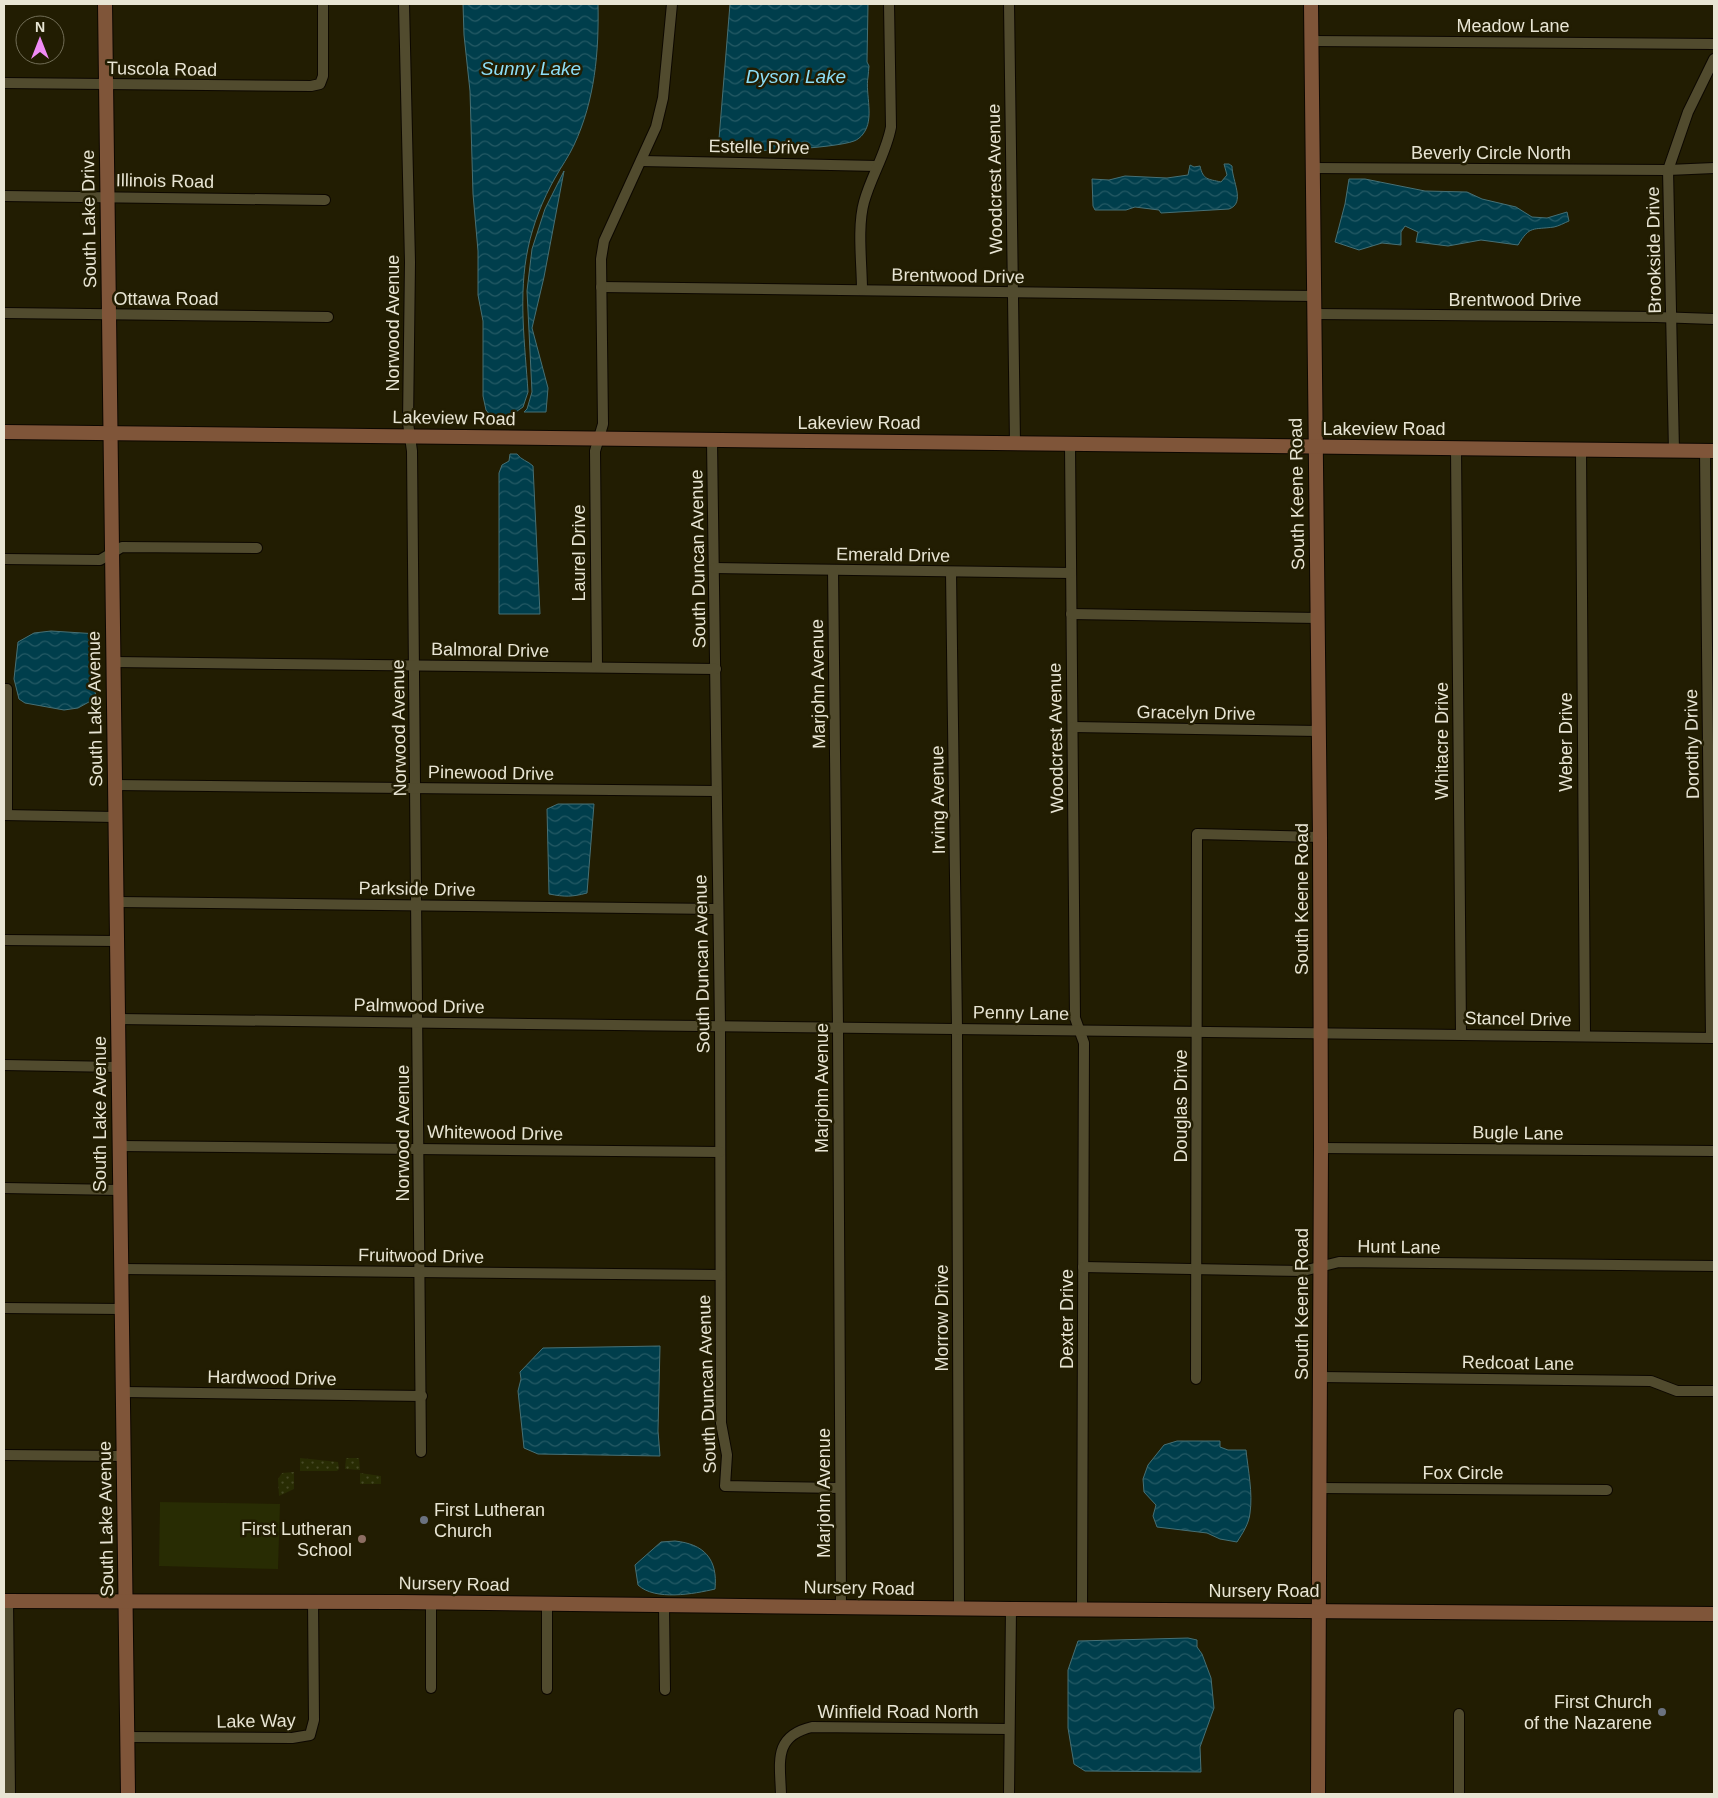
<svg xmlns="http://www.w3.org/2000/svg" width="1718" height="1798" font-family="Helvetica,sans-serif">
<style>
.green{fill:#282c03}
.park{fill:url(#park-dots)}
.water{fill:url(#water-waves);stroke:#467075}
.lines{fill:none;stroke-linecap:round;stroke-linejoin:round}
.street-casing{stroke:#0c0700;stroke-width:12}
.secondary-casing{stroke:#0c0700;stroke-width:16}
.street{stroke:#514b2e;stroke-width:10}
.secondary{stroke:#7f5539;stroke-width:14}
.worship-dot{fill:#6b7280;stroke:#221d02;stroke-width:2}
.education-dot{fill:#8d6e63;stroke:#221d02;stroke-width:2}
.labels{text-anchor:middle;stroke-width:5;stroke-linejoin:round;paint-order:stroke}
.street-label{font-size:18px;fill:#e8e5d4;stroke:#221d02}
.poi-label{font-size:18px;fill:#e8e5d4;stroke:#221d02;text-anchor:end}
.water-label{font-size:19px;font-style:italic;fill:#8ddef7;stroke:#221d02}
</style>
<defs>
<pattern id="park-dots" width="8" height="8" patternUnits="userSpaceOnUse" patternTransform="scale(1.25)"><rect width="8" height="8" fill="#282c03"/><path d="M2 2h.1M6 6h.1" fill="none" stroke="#474a27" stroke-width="1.8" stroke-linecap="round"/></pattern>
<pattern id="water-waves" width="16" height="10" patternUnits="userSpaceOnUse" patternTransform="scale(1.25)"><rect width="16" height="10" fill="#003e4c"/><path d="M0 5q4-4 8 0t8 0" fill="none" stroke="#255a65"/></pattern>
</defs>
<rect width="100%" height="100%" fill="#221d02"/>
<path class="green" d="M160,1502L280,1504L278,1569L159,1566Z"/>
<g class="park">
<path d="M300,1458L338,1462L339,1469L337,1471H300Z"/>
<path d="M346,1458H359L360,1470L345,1469Z"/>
<path d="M294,1472V1489L279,1496L278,1479L282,1473Z"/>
<path d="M360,1473L381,1476V1484H360Z"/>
</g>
<g class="water">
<path d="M463,4H598C599,52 595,100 574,145C569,156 561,167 555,178C543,199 533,224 528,248C518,295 525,345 528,392L523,407L507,418H497L490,415L486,410L483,396V321L478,295V251L473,194L470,91L464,35Z"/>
<path d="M730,4H868L867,62L869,66C869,70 868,73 868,77C865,94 875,119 863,134C861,137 857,140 854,141C836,148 744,154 726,148C723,146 721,143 719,139Z"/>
<path d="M1224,164H1229L1232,166C1232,181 1246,203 1229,209L1161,213L1159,210L1135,207L1126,210H1095L1093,206L1092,179L1109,180L1125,176L1167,178L1188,175L1190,165L1194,167L1200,166C1203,180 1208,179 1221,182L1227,175Z"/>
<path d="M564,171L544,277L532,328L548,388L546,412H524L527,409L532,392L527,291L532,249L545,209Z"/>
<path d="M1349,179H1365L1425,191L1467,192L1482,199L1516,207L1532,217L1547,218L1567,212L1569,221C1564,223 1559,226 1554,227C1533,230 1530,225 1518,245L1481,240L1448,246L1416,242L1418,232L1405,226L1401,232V245L1382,243L1359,250L1335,242L1345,204Z"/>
<path d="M510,454H517C521,460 528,461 533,466L540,614H499V473L502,465L509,461Z"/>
<path d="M51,631L98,634L97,678L94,685L96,698L78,708L64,710L25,703L19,699L14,679L18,642L34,633Z"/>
<path d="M558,804H594L587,893C572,897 565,897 549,894L547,809Z"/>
<path d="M660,1346L658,1431L660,1456L538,1454L524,1448L518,1391L521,1379L520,1372L543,1348Z"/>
<path d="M1177,1441H1220V1447L1228,1450H1246C1248,1470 1253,1493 1250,1513C1249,1524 1242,1534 1237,1542L1220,1539L1207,1533L1157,1527L1153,1516L1156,1505L1144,1492L1143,1479L1148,1465L1164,1445Z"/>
<path d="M675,1541C704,1544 718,1559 715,1589C694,1594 655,1601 638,1585L635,1565L661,1542Z"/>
<path d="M1188,1638L1197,1640V1647L1202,1654L1211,1678L1214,1708L1200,1747L1201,1772L1085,1771L1074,1764L1068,1728V1670L1078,1641Z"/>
</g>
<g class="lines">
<g class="street-casing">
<g id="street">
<path d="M404,4L410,262L408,423L412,451L421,1452"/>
<path d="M1009,4L1015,443"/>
<path d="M1311,41L1714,44"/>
<path d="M4,83L311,86L320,84L323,76V4"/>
<path d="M641,161L877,166"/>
<path d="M1313,168L1668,170L1714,168"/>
<path d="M4,196L325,200"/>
<path d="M601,287L1315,296"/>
<path d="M862,290C862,265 857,227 864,202C871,176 886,154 891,127L889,4"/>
<path d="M4,313L328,317"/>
<path d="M1314,314L1656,317L1714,319"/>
<path d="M712,441L720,1026L721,1423L727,1455L725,1486L840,1488"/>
<path d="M1070,445L1075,1018L1084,1043L1082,1609"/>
<path d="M1456,448L1461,1034"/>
<path d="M1581,449L1585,1036"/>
<path d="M1674,451L1668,170L1688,112L1714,59"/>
<path d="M1705,451L1711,1038"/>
<path d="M4,559L100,560L122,547L257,548"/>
<path d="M714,568L1071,573"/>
<path d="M833,570L838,1027L841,1607"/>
<path d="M951,572L957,1029L959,1608"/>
<path d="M1071,614L1318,618"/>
<path d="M114,662L716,669"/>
<path d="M597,667L595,451L603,424L601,259L604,241L656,127L663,98L672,4"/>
<path d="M4,689H7V815"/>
<path d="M1073,727L1319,731"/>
<path d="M115,785L716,791"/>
<path d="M4,815L115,817"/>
<path d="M117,902L717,909"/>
<path d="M4,940L117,941"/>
<path d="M118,1019L1714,1038"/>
<path d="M4,1065L119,1067"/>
<path d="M120,1146L720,1152"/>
<path d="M1321,1148L1714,1151"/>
<path d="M4,1188L120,1190"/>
<path d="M1083,1267L1303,1271L1339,1262L1714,1266"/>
<path d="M121,1269L720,1275"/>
<path d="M4,1308L122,1309"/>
<path d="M1320,1377L1651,1381L1677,1391H1714"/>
<path d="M1196,1379L1197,834L1320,837"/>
<path d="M123,1392L422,1396"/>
<path d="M4,1455L124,1456"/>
<path d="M1320,1488L1607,1490"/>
<path d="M8,1601L10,1794"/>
<path d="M431,1602V1688"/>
<path d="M547,1603V1689"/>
<path d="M664,1605L665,1690"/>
<path d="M1459,1714V1794"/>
<path d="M127,1737L292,1738L310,1735L314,1720L313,1601"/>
<path d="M781,1794C780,1762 773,1736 812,1727L1009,1729"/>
<path d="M1009,1794L1011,1609"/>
</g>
</g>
<g class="secondary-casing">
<g id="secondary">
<path d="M105,4L128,1794"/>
<path d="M1311,4L1320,837L1321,1148L1318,1794"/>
<path d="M4,432L1714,451"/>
<path d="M4,1601L399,1602L1011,1609L1714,1614"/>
</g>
</g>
<use href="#street" class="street"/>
<use href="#secondary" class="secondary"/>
</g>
<g class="worship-dot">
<circle cx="424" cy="1520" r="5"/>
<circle cx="1662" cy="1712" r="5"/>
</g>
<circle class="education-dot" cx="362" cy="1539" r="5"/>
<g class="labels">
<g class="street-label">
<text x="1513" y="32">Meadow Lane</text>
<text transform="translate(162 69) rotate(1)" y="6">Tuscola Road</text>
<text transform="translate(759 147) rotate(1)" y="6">Estelle Drive</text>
<text x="1491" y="159">Beverly Circle North</text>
<text transform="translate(995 179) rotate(-91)" y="6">Woodcrest Avenue</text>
<text transform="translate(165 181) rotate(1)" y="6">Illinois Road</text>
<text transform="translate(89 219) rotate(-91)" y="6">South Lake Drive</text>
<text transform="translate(1654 250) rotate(-91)" y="6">Brookside Drive</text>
<text transform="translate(958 276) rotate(1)" y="6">Brentwood Drive</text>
<text x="166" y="305">Ottawa Road</text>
<text x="1515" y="306">Brentwood Drive</text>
<text transform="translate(393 323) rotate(-90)" y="6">Norwood Avenue</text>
<text transform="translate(454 418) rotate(1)" y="6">Lakeview Road</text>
<text x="859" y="429">Lakeview Road</text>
<text x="1384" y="435">Lakeview Road</text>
<text transform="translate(1297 494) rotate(-91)" y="6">South Keene Road</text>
<text transform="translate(579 553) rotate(-90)" y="6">Laurel Drive</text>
<text transform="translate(893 555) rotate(1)" y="6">Emerald Drive</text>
<text transform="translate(698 559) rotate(-91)" y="6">South Duncan Avenue</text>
<text transform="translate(490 650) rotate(1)" y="6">Balmoral Drive</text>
<text transform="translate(818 684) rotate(-91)" y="6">Marjohn Avenue</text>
<text transform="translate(95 709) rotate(-91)" y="6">South Lake Avenue</text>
<text transform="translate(1196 713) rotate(1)" y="6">Gracelyn Drive</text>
<text transform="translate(399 728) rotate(-91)" y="6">Norwood Avenue</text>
<text transform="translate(1056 738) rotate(-91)" y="6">Woodcrest Avenue</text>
<text transform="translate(1442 741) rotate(-90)" y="6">Whitacre Drive</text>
<text transform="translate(1566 742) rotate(-90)" y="6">Weber Drive</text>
<text transform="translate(1692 744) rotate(-91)" y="6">Dorothy Drive</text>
<text transform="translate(491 773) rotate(1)" y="6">Pinewood Drive</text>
<text transform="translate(938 800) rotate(-91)" y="6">Irving Avenue</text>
<text transform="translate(417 889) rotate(1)" y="6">Parkside Drive</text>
<text transform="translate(1302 899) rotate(-90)" y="6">South Keene Road</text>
<text transform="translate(702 964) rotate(-91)" y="6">South Duncan Avenue</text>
<text transform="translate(419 1006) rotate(1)" y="6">Palmwood Drive</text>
<text transform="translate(1021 1013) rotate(1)" y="6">Penny Lane</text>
<text transform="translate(1518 1019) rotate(1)" y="6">Stancel Drive</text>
<text transform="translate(822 1088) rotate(-90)" y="6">Marjohn Avenue</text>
<text transform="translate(1181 1106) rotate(-90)" y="6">Douglas Drive</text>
<text transform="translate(100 1114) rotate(-90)" y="6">South Lake Avenue</text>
<text transform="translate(403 1133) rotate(-90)" y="6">Norwood Avenue</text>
<text transform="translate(495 1133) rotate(1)" y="6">Whitewood Drive</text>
<text transform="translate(1518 1133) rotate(1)" y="6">Bugle Lane</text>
<text transform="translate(1399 1247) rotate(1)" y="6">Hunt Lane</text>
<text transform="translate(421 1256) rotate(1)" y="6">Fruitwood Drive</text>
<text transform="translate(1302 1304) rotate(-90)" y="6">South Keene Road</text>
<text transform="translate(942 1318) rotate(-90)" y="6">Morrow Drive</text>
<text transform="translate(1067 1319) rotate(-90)" y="6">Dexter Drive</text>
<text transform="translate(1518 1363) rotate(1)" y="6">Redcoat Lane</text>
<text transform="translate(272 1378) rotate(1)" y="6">Hardwood Drive</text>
<text transform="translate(707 1384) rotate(-92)" y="6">South Duncan Avenue</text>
<text x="1463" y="1479">Fox Circle</text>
<text transform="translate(824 1493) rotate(-90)" y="6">Marjohn Avenue</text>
<text transform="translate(106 1519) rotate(-91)" y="6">South Lake Avenue</text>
<text transform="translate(454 1584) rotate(1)" y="6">Nursery Road</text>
<text transform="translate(859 1588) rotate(1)" y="6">Nursery Road</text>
<text x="1264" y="1597">Nursery Road</text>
<text x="898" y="1718">Winfield Road North</text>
<text transform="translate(256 1721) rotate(-1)" y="6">Lake Way</text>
</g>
<g class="poi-label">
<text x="434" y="1516" text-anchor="start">First Lutheran<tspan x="434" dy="21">Church</tspan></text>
<text x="352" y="1535">First Lutheran<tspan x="352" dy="21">School</tspan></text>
<text x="1652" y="1708">First Church<tspan x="1652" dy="21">of the Nazarene</tspan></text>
</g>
<g class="water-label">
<text x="531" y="75">Sunny Lake</text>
<text x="796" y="83">Dyson Lake</text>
</g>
</g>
<rect width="1718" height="1798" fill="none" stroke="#e8e5d4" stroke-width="10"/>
<g transform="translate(40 40)"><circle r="24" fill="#221d02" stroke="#716d56"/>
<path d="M0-4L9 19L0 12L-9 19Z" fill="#f08bf6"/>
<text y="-8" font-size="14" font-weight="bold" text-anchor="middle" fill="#e8e5d4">N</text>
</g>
</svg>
